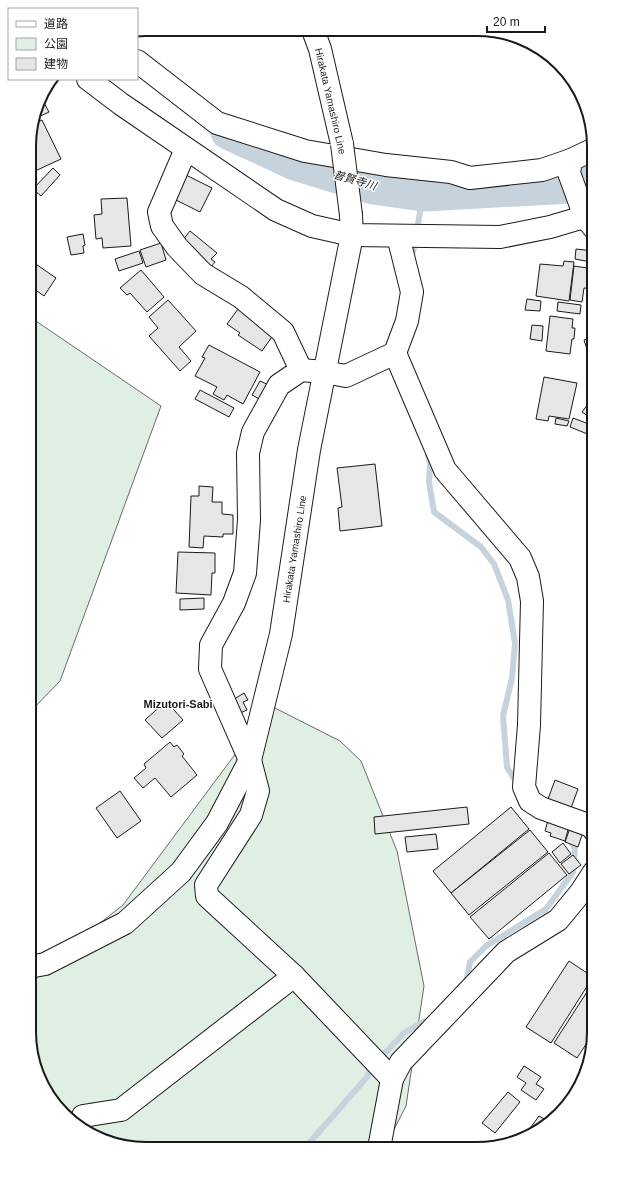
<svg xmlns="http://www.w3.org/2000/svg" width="623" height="1178" font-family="Arial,'Noto Sans JP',sans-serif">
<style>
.green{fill:#e0efe3;stroke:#6a6a6a}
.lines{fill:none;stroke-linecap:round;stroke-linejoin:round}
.stream{stroke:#c6d2dc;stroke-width:6}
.river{stroke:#c6d2dc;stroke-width:35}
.building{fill:#e6e6e6;stroke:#1a1a1a}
.minor-casing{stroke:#1a1a1a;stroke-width:24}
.major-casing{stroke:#1a1a1a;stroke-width:24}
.minor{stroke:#fff;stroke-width:22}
.major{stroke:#fff;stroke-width:22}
.major-bridge-casing{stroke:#1a1a1a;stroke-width:24;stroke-linecap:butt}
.major-bridge{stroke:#fff;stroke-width:22}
.labels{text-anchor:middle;stroke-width:3;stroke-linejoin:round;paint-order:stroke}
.street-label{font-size:10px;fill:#1a1a1a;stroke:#fff}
.water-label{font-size:11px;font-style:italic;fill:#1a1a1a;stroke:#fff}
.neighbourhood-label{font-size:11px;font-weight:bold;fill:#1a1a1a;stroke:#fff}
.rim{fill:none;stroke:#1a1a1a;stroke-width:2}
</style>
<rect width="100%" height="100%" fill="#fff"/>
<g class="green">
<path d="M30,317L161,406L60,681L29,713Z"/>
<path d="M271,706L340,741L361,761L397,851L424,986L406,1106L384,1149L131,1148L69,1120L35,1069L29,1032V979L123,905Z"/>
</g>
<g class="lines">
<g class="stream">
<path d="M411,257L414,248L423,194"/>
<path d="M428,455L430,464L429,482L434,512L481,547L494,564L508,600L515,643L512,678L503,716L507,767L518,785"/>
<path d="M466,984L470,962L486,946L546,909L573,872L575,849L570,838"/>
<path d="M305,1148L367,1077L370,1069L404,1033L421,1023L432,1018"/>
</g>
<path class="river" d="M228,132L295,163L373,187L423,194L571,186L594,172"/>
</g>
<g class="building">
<path d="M43,101L49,112L34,119L38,104Z"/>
<path d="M42,120L61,159L35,171L30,161V131L32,125Z"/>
<path d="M30,165L37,179L30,182Z"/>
<path d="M53,168L60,175L41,196L33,189Z"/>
<path d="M184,174L212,188L200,212L172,198Z"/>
<path d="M127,198L131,246L103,248L102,238L96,239L94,215L102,214L101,199Z"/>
<path d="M190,231L217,253L211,259L215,262L210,268L182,241Z"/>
<path d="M83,234L85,245L83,246L84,253L71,255L67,237Z"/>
<path d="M161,243L166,260L146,267L140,250Z"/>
<path d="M576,249L593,251L591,262L575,259Z"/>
<path d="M139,251L143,263L119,271L115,259Z"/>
<path d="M30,260L56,278L44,296L30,286Z"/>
<path d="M564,261L574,262L569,301L536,296L540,264L563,266Z"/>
<path d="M574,266L594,269V289L584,288L582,302L570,300Z"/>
<path d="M141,270L164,297L147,312L130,293L127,295L120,288Z"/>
<path d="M527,299L541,301L540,311L525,310Z"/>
<path d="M168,300L196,331L179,347L191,361L180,371L149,336L158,328L149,317Z"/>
<path d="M558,302L581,305L580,314L557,311Z"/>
<path d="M238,309L274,334L262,351L238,335L240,333L227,324Z"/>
<path d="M550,316L573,319L572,328H575L574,339H572L570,354L546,351Z"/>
<path d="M532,325L543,326L542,341L530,339Z"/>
<path d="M594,328V354L589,356L584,340L590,338L587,330Z"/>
<path d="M209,345L260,372L243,404L227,395L224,400L213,394L217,387L195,376L205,358L202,357Z"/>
<path d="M544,377L577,383L569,419L549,416L548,421L536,419Z"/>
<path d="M260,381L271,386L263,401L252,395Z"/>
<path d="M200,390L234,408L229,417L195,399Z"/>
<path d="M594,396V420L582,412Z"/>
<path d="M556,418L569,421L567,426L555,424Z"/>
<path d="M573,418L594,426L590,435L570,427Z"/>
<path d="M375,464L382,526L340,531L338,508L342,507L337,468Z"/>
<path d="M199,486L213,487L212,502H222V514L233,515V534H223V537L204,536L203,548L189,547L191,496H199Z"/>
<path d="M178,552L215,553V573H212L211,595L176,593Z"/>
<path d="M204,598V609L180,610V599Z"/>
<path d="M244,693L248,700L243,702L247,710L238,714L231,701Z"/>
<path d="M166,701L183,720L162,738L145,720Z"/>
<path d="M170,742L174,747L177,745L184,754L182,756L197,775L171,797L155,778L143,788L134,778L146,768L144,764Z"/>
<path d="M555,780L578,789L571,808L548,799Z"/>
<path d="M120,791L141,821L117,838L96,808Z"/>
<path d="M467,807L469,824L375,834L374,817Z"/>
<path d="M511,807L529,829L451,893L433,871Z"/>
<path d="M548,820L569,826L565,841L550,836L551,833L545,831Z"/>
<path d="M570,828L583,832L578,847L565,842Z"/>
<path d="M530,830L548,852L469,915L451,893Z"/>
<path d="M436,834L438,849L407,852L405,837Z"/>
<path d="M563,843L571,854L560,863L552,852Z"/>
<path d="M549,853L567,875L489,939L470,917Z"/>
<path d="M573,855L581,865L569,874L561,864Z"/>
<path d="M569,961L593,977L551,1043L526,1027Z"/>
<path d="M594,981V1032L577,1058L554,1043Z"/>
<path d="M524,1066L541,1077L536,1084L544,1089L536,1100L521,1090L526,1083L517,1077Z"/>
<path d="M508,1092L520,1102L495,1133L482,1123Z"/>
<path d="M539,1116L546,1120L525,1135Z"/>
</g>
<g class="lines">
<g class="minor-casing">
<g id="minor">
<path d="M137,61L217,123L305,151L386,165L451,172L470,178L542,170L571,160"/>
<path d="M88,79L121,104L276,210L312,226L352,235L500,237L550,227L594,214"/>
<path d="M186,149L159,212L162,226L177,247L203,274L241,297L283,332L301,370"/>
<path d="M594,228L585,217L569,173L571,160L594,149"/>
<path d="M395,353L445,470L520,558L528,577L532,601L529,725L524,787L530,801L541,808L591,826L594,830"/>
<path d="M392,1079L294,976L207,896L206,885L251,815L258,791L250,760L210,669L211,645L234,603L245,573L249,520L248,453L253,432L279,385L301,370L324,372L346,376L395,353L407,321L412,292L398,236"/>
<path d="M80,1125L83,1116L121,1110L294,976"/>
<path d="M380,1143L392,1079L401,1062L506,952L558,920L581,892L594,872"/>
</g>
</g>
<g class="major-casing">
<g id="major">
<path d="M313,30L320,49L342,144"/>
<path d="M29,967L45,964L125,923L181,872L217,823L250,760L281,634L309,450L352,235L351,215"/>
</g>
</g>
<use href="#minor" class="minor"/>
<use href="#major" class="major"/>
<g class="major-bridge-casing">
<path id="major-bridge" d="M342,144L351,215"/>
</g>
<use href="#major-bridge" class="major-bridge"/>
</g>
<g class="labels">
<g class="street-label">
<text transform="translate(331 101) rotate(77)" y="4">Hirakata Yamashiro Line</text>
<text transform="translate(294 549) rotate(-81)" y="4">Hirakata Yamashiro Line</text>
</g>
<g class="water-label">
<text transform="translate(355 180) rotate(16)" y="4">普賢寺川</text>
</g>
<g class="neighbourhood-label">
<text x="178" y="708">Mizutori-Sabi</text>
</g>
</g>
<path d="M0 0H623V1178H0ZM146 36H477A110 110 0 0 1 587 146V1032A110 110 0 0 1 477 1142H146A110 110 0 0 1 36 1032V146A110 110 0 0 1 146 36Z" fill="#fff" fill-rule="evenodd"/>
<path class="rim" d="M146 36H477A110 110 0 0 1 587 146V1032A110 110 0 0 1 477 1142H146A110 110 0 0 1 36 1032V146A110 110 0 0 1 146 36Z"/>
<rect x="8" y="8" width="130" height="72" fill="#ffffff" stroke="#a3a3a3"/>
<rect x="16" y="21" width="20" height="6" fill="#ffffff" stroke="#a3a3a3"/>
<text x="44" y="28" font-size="12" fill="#1a1a1a">道路</text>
<rect x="16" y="38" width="20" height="12" fill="#e0efe3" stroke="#a3a3a3"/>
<text x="44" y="48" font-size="12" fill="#1a1a1a">公園</text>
<rect x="16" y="58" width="20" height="12" fill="#e6e6e6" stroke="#a3a3a3"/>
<text x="44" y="68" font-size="12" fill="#1a1a1a">建物</text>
<path d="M487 26v6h58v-6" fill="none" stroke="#1a1a1a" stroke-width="2"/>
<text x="493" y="26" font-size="12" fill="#1a1a1a" stroke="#ffffff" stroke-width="3" paint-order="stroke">20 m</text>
</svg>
